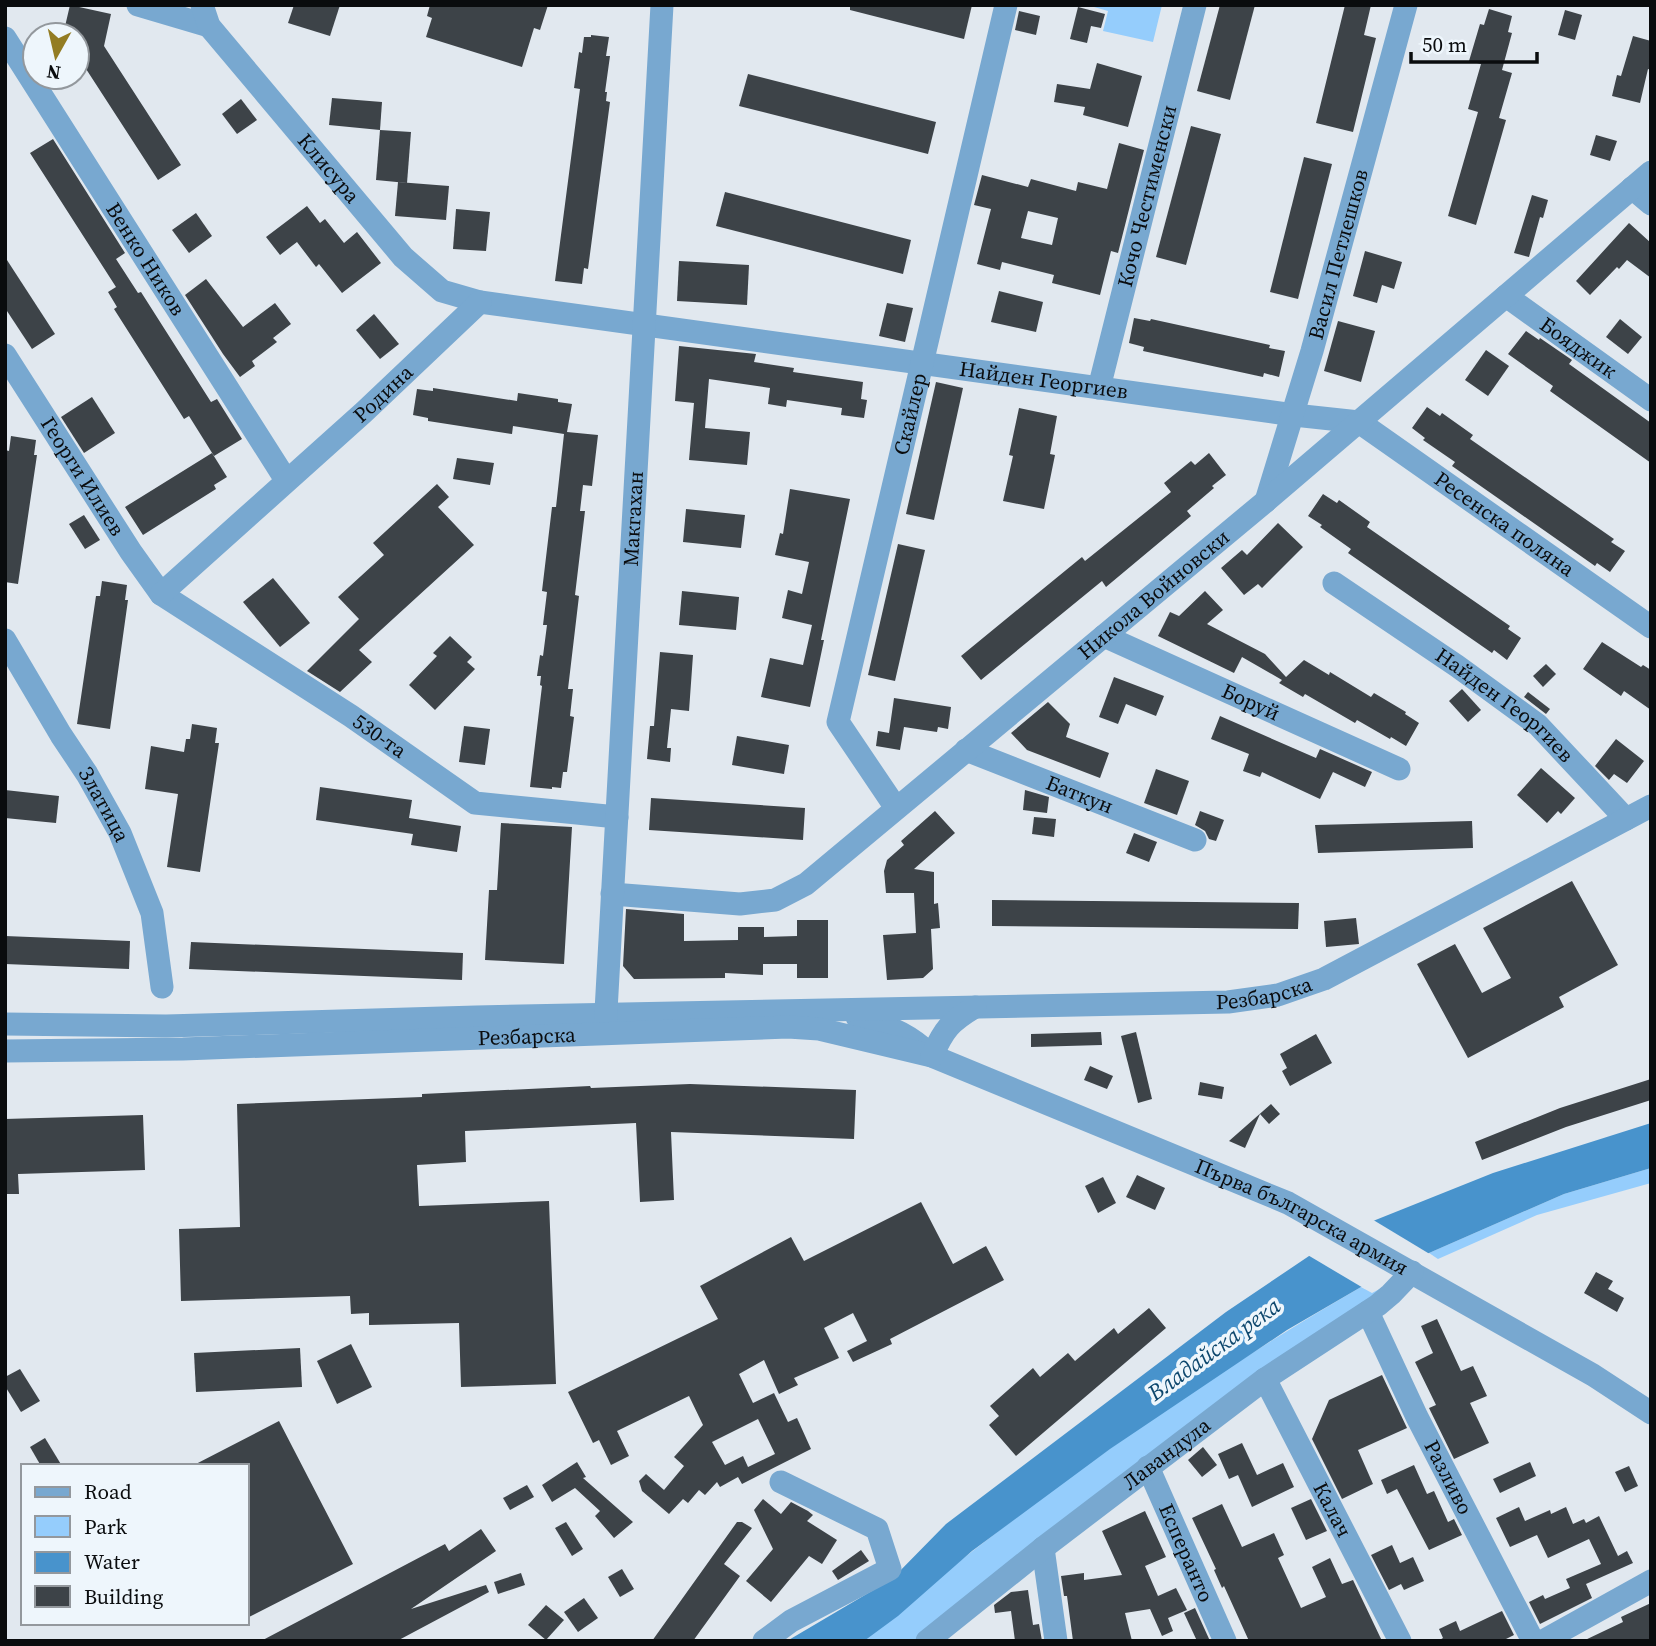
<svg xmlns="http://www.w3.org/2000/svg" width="1656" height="1646" font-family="'Source Serif 4',serif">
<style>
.green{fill:#95cdfc}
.water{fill:#4893cc}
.pier{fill:#e1e8ef}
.building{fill:#3d4348;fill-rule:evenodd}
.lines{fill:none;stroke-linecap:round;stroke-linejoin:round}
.minor{stroke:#78a8d0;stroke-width:23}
.labels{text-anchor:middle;stroke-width:7;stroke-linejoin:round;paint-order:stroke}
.street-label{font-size:21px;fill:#0a0c0e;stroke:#eef6fc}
.water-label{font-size:23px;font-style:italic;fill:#0d476d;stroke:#eef6fc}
</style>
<rect width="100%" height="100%" fill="#e1e8ef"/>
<g class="green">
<path d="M1087,5H1162L1153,42L1103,31L1108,11Z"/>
<path d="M1651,1168V1183L1537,1215L1438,1259L1429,1253L1564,1194Z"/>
<path d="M1412,1272L927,1641H863C902,1613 936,1579 974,1550C1097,1454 1226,1365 1361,1287L1372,1293Z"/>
</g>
<path class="water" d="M1651,1123V1168L1564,1194L1429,1253L1361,1287L1287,1330L1110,1449L972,1551L898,1616L864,1641H787L892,1579L946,1524L1226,1312L1309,1256L1373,1221L1493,1173Z"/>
<path class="pier" d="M1370,1218L1433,1256L1365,1289L1306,1254Z"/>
<g class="building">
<path d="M70,5L111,14L104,46L181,165L158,180L77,55V35H63Z"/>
<path d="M294,5H340L330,36L288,23Z"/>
<path d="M430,5H548L540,30L534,28L522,67L426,37L432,18L427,16Z"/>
<path d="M850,5H972L964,39L850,10Z"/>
<path d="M1220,5H1255L1230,100L1197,91Z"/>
<path d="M1345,5H1371L1364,35L1376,38L1353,132L1316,123Z"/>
<path d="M1078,7L1105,14L1101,28L1091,26L1087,43L1070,39Z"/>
<path d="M1489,9L1512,16L1508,32L1512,33L1502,70L1512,73L1499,118L1506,120L1476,225L1448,216L1478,112L1468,109L1481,64L1469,61L1480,24L1484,25Z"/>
<path d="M1565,10L1582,15L1575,40L1558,35Z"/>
<path d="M1019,11L1040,16L1036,35L1015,30Z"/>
<path d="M591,35L609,37L606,56H610L605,92H607L606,101L610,102L588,269L584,268L582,284L555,281L580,89L574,88L579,52L582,53L584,37H591Z"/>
<path d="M1633,36L1651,41V70L1648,69L1640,103L1612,96L1617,75L1621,76Z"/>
<path d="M1097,63L1142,76L1128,127L1083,115L1085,107L1054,102L1057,84L1090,89Z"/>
<path d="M748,74L936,122L928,154L739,106Z"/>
<path d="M332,98L382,102L380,130L329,125Z"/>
<path d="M241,99L257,120L237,134L222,114Z"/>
<path d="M1191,126L1221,134L1186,265L1156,257Z"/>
<path d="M380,130L411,132L407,183L376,180Z"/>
<path d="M1596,135L1617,141L1610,161L1590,155Z"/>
<path d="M53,139L125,253L116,259L138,293L141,292L211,402L217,399L242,439L214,456L189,416L184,419L114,309L117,307L108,292L116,287L30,153Z"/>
<path d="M1119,143L1144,150L1118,253L1111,251L1100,295L1052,283L1054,275L1002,262L1000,270L977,264L991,209L974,205L982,175L1028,187L1031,179L1076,191L1078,182L1107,189ZM1028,211L1058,218L1052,245L1021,238Z"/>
<path d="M1304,157L1332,164L1298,299L1270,292Z"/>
<path d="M398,182L449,186L446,220L395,216Z"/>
<path d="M725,192L911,240L903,274L716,226Z"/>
<path d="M1532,195L1548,200L1543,218L1540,217L1529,257L1514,253Z"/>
<path d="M307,206L320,223L325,219L344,243L357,232L381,263L342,293L319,264L316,267L297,242L280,255L266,237Z"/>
<path d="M456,209L490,212L486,251L453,249Z"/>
<path d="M196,213L212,236L189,253L172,230Z"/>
<path d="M1629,223L1651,243V278L1627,260L1619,269L1617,267L1590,295L1576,281Z"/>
<path d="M1365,251L1402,262L1394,289L1382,285L1377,303L1353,296Z"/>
<path d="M5,257L55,334L32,349L5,308Z"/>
<path d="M679,261L749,265L747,305L677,301Z"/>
<path d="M206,279L243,327L275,303L291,324L273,338L277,342L252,361L255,366L240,377L223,354L185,295Z"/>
<path d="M999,291L1043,302L1036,332L991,322Z"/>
<path d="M887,303L913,308L905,342L879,336Z"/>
<path d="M374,314L399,344L380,359L356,330Z"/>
<path d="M1134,318L1150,321L1151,319L1270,345L1269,348L1285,351L1279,377L1264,373L1263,377L1143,351L1144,347L1129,343Z"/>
<path d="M1620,319L1642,337L1628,354L1606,337Z"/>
<path d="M1338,321L1375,331L1361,382L1324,371Z"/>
<path d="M1526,331L1539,340L1540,338L1572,360L1569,364L1651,423V463L1550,391L1553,386L1508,354Z"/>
<path d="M679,346L756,354L754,362L794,368L793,372L863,382L861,399L867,400L864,418L841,415L842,408L787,400L786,407L768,404L770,388L709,379L705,428L750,432L747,465L689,460L694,403L675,401Z"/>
<path d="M1486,350L1509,366L1488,396L1465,380Z"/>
<path d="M936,382L963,388L934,520L906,514Z"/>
<path d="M433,388L517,401L518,393L558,399V402L572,404L567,432L598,435L592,486L583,485L580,511H585L575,595L579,596L568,689H573L570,716L574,717L567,772H563L561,788L552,787V789L530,787L542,686L540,685L541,676H537L540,655L543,656L547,625H543L547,592L542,591L552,507H556L564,434L513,426L512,434L428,421V418L413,415L417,389L433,391Z"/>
<path d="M92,397L115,433L84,453L61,417Z"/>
<path d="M1427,407L1440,416L1442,413L1473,435L1470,439L1614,539L1611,542L1625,551L1610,572L1597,563L1595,566L1452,466L1455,462L1423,440L1425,438L1412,428Z"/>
<path d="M1019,408L1057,416L1050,454L1055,455L1044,509L1003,501L1013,456L1009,455Z"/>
<path d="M11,436L36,440L34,455H37L18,584L5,582V450L9,451Z"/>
<path d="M212,453L227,477L214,485L216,489L143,535L125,507Z"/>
<path d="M1209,453L1226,475L1212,486L1214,488L1187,511L1191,516L1106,587L1102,581L981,680L961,656L1082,557L1085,561L1171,492L1164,483L1191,461L1195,465Z"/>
<path d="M457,458L494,463L490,485L453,479Z"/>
<path d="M437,484L449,497L438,507L474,545L359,650L372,662L340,692L307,671L359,619L338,597L384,555L373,543Z"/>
<path d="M790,489L850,499L821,640H824L810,707L761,697L770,658L803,665L812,625L782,618L788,590L802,594L809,562L775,555L780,533L783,534Z"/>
<path d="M1323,494L1337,503L1339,500L1370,522L1367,527L1510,626L1508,629L1521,638L1507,660L1494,650L1492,653L1348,553L1351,549L1320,527L1322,525L1308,516Z"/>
<path d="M686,509L745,515L741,548L683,542Z"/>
<path d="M84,515L100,540L85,549L69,524Z"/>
<path d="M1278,523L1303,547L1262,588L1258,584L1244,595L1221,568L1242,550L1247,555Z"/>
<path d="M898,544L925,550L895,681L868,675Z"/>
<path d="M273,578L310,623L280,647L243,602Z"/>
<path d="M102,581L127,585L125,600H128L110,729L77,724L96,596H100Z"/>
<path d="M682,591L739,597L736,630L679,625Z"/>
<path d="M1205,591L1223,610L1207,624L1265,654L1286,677L1304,660L1329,675L1330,672L1371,697L1374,693L1406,712L1405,714L1419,723L1406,746L1391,737L1390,739L1357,720L1355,723L1305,694L1303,697L1279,683L1282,680L1242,657L1234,673L1158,636L1170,612L1179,616Z"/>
<path d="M450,636L472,657L467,662L475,669L435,710L409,685L437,656L433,653Z"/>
<path d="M1602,642L1641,667L1643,665L1651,670V710L1624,691L1621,696L1583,669Z"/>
<path d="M660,652L693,655L689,711L671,709L667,748H671L670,762L647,759L650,726H654Z"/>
<path d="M1546,664L1556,674L1543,687L1533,676Z"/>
<path d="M1114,677L1164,696L1156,716L1126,704L1118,724L1099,717Z"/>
<path d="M1462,689L1481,710L1468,722L1449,701Z"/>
<path d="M1528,692L1550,709L1546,714L1524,697Z"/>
<path d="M894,698L951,707L948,729L938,727L937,732L904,727L900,750L876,746L878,731L889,733Z"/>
<path d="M1048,702L1070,724L1066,737L1109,753L1100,778L1027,750L1011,733Z"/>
<path d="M1220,716L1316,758L1320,749L1372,772L1365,787L1333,772L1320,799L1262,772L1260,777L1243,771L1249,754L1211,739Z"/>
<path d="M192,724L217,728L215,743H219L200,872L167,867L178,794L145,789L151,746L184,752L186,739H190Z"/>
<path d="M464,726L490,729L485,765L459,762Z"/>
<path d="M737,736L789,745L784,774L732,765Z"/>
<path d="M1616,739L1644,761L1627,783L1614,774L1609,780L1595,766Z"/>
<path d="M1541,768L1575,798L1561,814L1558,811L1547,823L1517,795Z"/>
<path d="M1156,769L1189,781L1177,815L1144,803Z"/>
<path d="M320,787L412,800L409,818L461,826L457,852L411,845L413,834L316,820Z"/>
<path d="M5,790L59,796L56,823L5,818Z"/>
<path d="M1025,790L1049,797L1047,813L1023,810Z"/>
<path d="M651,798L805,808L803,840L649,830Z"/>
<path d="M935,811L955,833L914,869L934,872V904L938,903L940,928L931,929L933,969L923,978L887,980L883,935L916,933L914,893H886L884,871L887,860L904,845L901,841Z"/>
<path d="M1200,811L1224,820L1216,841L1209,839L1205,831L1195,825Z"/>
<path d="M1034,817L1056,819L1054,837L1032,834Z"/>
<path d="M1472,821L1473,848L1318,853L1315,825Z"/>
<path d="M501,823L572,827L564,964L485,960L489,890H497Z"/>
<path d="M1134,833L1157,842L1149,862L1126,853Z"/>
<path d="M1572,881L1618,965L1559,997L1564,1007L1468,1058L1417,964L1455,944L1482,993L1511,978L1483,928Z"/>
<path d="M992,900L1299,903L1298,929L992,926Z"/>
<path d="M626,909L684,914V941L738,940V927H764V937L797,936V920H828V978H797V964H763V975L725,973V978L634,979L623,966Z"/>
<path d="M1356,918L1359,944L1326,947L1324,921Z"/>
<path d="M5,936L130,941L129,969L5,964Z"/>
<path d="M191,942L463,953L462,980L189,969Z"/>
<path d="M1101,1032L1102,1045L1031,1047V1034Z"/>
<path d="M1136,1032L1152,1099L1138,1103L1121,1036Z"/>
<path d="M1316,1034L1332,1063L1290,1086L1282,1071L1287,1068L1280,1054Z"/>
<path d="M1090,1066L1113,1076L1107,1089L1084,1080Z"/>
<path d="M1651,1079V1100L1566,1127L1482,1160L1475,1142L1560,1108Z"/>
<path d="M1200,1082L1224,1087L1222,1099L1198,1095Z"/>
<path d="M690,1084L856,1090L854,1139L671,1132L674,1200L640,1202L636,1123L465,1131L466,1162L417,1165L419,1206L549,1201L556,1384L461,1387L459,1323L369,1325V1313L351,1314L350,1296L181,1301L179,1229L240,1227L237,1104L422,1097V1094L590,1086L591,1088Z"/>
<path d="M1271,1104L1280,1114L1269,1124L1260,1114L1245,1148L1229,1141Z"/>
<path d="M143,1115L145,1170L18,1174L19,1194H5V1119Z"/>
<path d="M1137,1175L1165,1188L1155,1210L1126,1197Z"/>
<path d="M1103,1177L1116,1203L1098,1213L1085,1186Z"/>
<path d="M921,1202L953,1264L986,1246L1004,1280L890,1339L892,1344L853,1362L847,1351L867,1341L853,1313L824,1328L839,1358L794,1378L798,1385L779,1394L764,1360L739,1374L753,1403L774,1393L788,1422L797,1418L811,1449L742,1484L738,1477L720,1487L717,1482L705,1495L699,1490L688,1503L683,1499L669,1514L642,1491L639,1481L646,1474L664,1490L684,1466L674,1457L703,1425L689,1396L617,1431L629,1456L611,1465L599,1440L593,1443L568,1392L718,1319L700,1286L791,1237L804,1261ZM758,1419L775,1454L748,1467L743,1456L725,1465L712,1442Z"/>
<path d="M1596,1272L1613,1281L1608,1289L1624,1298L1617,1312L1584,1293Z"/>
<path d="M1149,1308L1166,1328L1016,1456L989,1425L999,1416L990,1406L1033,1368L1040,1377L1068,1353L1075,1361L1114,1328L1118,1334Z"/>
<path d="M1437,1319L1461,1371L1473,1366L1487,1396L1470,1403L1489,1443L1454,1459L1429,1408L1436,1405L1415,1362L1433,1353L1421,1326Z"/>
<path d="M351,1344L372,1387L337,1404L317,1361Z"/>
<path d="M300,1348L302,1387L196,1392L194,1353Z"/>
<path d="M20,1369L40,1401L21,1412L5,1386V1377Z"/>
<path d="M1382,1375L1407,1428L1358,1450L1373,1484L1342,1499L1312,1439L1329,1400Z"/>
<path d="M279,1421L353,1564L247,1618V1466H192Z"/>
<path d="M45,1438L62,1466H41L30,1447Z"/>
<path d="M1242,1443L1257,1475L1283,1463L1294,1487L1252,1507L1238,1475L1229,1479L1218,1454Z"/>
<path d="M1203,1447L1217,1465L1202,1477L1188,1460Z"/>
<path d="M577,1462L586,1477L583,1478L633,1522L614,1538L595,1516L600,1511L575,1488L552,1502L542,1485Z"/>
<path d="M1530,1462L1536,1476L1500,1493L1493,1479Z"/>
<path d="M1414,1465L1427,1494L1434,1491L1448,1522L1454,1519L1462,1535L1429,1550L1397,1489L1387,1494L1381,1480Z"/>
<path d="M1629,1466L1638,1486L1625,1492L1615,1472Z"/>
<path d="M527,1485L534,1497L510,1510L503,1498Z"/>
<path d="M763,1499L781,1514L791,1502L808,1511L813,1515L807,1521L837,1540L822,1564L809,1556L771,1602L746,1581L773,1549L754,1510Z"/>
<path d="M1311,1499L1327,1531L1306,1540L1291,1508Z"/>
<path d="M1222,1504L1242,1547L1274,1533L1284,1555L1278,1558L1301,1608L1326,1597L1312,1567L1330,1558L1342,1584L1353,1580L1382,1641H1249L1224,1586L1222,1588L1214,1570L1216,1569L1192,1518Z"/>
<path d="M1519,1507L1525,1521L1550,1510L1551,1514L1566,1507L1573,1524L1584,1519L1586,1523L1599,1516L1618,1556L1627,1551L1633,1563L1586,1584L1592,1598L1540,1624L1529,1602L1543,1595L1545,1599L1570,1588L1566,1579L1601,1564L1589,1539L1548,1558L1537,1535L1510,1547L1496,1518Z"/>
<path d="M1145,1511L1166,1557L1145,1566L1158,1596L1176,1588L1187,1610L1168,1618L1173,1631L1162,1636L1150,1609L1125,1613L1132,1641H1073L1067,1596H1064L1061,1576L1084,1573V1580L1122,1575L1102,1531Z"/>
<path d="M566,1522L583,1549L572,1556L555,1528Z"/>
<path d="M737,1522H742L752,1528L724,1564L740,1576L693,1641H652Z"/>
<path d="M481,1529L496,1551L411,1609L486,1585L489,1592L397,1641H261L445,1544L449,1551Z"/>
<path d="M1392,1545L1400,1563L1413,1557L1424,1581L1404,1590L1401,1584L1389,1590L1371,1555Z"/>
<path d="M861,1550L869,1561L838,1580L832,1571Z"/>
<path d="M622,1569L634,1589L620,1597L608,1577Z"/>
<path d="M521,1573L525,1585L498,1594L494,1582Z"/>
<path d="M1028,1590L1033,1625L1039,1624L1042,1641H1015L1011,1611L995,1613L994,1605L1011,1592Z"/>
<path d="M584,1598L598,1618L578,1632L564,1612Z"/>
<path d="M1651,1603V1641H1583L1623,1622L1621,1617Z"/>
<path d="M546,1605L564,1620L546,1640L528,1625Z"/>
<path d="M1195,1608L1210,1641H1197L1184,1613Z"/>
<path d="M1502,1611L1514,1635L1502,1641H1438L1443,1638L1439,1629L1456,1621L1460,1631Z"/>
</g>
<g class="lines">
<g class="minor">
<path d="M138,5L209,26"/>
<path id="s1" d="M202,5L209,26L403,257L442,291L480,302L1294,415L1359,422L1651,627"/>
<path id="s2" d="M5,38L286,480"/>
<path d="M1632,188L1651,204"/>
<path id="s3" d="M1506,296L1651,400"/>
<path id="s4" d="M5,355L131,552L161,594L351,716L475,803L617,817"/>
<path id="s5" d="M1099,388L1195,5"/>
<path id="s6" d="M1266,501L1312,351L1406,5"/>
<path id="s7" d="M1334,583L1457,666L1538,725L1626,819"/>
<path id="s8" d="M161,594L364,412L480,302"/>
<path id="s9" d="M1104,636L1399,769"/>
<path id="s10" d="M5,640L61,735L87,774L120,833L152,913L162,987"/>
<path id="s11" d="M966,750L1195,840"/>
<path id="s12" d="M896,808L838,722L1006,5"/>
<path id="s13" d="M612,894L740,904L775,900L806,884L1266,501L1651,172"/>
<path d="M857,1017C882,1024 903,1031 923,1048"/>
<path id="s14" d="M5,1024L166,1026L476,1017L1228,1002L1278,995L1324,979L1651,806"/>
<path id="s15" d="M605,1029L662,5"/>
<path id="s16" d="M5,1051L183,1049L788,1027L819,1029L932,1056L1288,1203L1593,1375L1651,1413"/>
<path d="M932,1056C944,1029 950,1022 975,1007"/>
<path id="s17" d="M1368,1312L1417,1417L1533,1641"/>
<path id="s18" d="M1265,1379L1400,1641"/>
<path id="s19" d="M1148,1467L1225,1641"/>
<path d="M1043,1548L1056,1641"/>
<path d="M764,1641L791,1621L890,1569L877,1529L781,1482"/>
<path id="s20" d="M927,1641L1043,1548L1265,1379L1378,1305L1391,1294L1412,1272"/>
<path d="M1543,1641L1651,1581"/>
</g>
</g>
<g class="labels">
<g class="street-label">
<text dy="7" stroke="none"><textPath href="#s1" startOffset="208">Клисура</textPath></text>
<text dy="7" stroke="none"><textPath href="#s5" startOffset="198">Кочо Честименски</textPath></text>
<text dy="7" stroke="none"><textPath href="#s6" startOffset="257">Васил Петлешков</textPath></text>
<text dy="7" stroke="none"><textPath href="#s2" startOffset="262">Венко Ников</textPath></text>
<text dy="7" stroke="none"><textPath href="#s3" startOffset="89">Бояджик</textPath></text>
<text dy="7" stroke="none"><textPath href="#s1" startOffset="984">Найден Георгиев</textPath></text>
<text dy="7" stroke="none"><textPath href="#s8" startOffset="299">Родина</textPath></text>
<text dy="7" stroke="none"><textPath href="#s12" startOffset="420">Скайлер</textPath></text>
<text dy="7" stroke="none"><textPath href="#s4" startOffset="144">Георги Илиев</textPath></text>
<text dy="7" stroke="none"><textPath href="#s15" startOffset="511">Макгахан</textPath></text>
<text dy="7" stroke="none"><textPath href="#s1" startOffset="1480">Ресенска поляна</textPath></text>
<text dy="7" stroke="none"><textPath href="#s13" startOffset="651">Никола Войновски</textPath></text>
<text dy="7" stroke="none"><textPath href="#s9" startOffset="161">Боруй</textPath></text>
<text dy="7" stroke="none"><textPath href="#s7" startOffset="210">Найден Георгиев</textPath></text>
<text dy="7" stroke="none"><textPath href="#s4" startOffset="546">530-та</textPath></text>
<text dy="7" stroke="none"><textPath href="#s11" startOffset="122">Баткун</textPath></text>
<text dy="7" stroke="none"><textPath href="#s10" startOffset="192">Златица</textPath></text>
<text dy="7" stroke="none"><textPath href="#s14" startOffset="1260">Резбарска</textPath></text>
<text dy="7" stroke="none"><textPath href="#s16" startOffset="522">Резбарска</textPath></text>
<text dy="7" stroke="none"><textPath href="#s16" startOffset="1334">Първа българска армия</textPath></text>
<text dy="7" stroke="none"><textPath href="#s20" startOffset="304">Лавандула</textPath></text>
<text dy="7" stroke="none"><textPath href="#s17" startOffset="184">Разливо</textPath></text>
<text dy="7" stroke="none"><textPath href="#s18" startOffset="147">Калач</textPath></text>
<text dy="7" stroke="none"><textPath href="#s19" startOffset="94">Есперанто</textPath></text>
</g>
<g class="water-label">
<text transform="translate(1214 1349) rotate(-36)" y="8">Владайска река</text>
</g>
</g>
<rect width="1656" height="1646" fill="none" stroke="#0a0c0e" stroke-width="14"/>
<rect x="21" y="1464" width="228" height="161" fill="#eef6fc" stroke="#93989d" stroke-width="2"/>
<rect x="35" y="1487" width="35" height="10" fill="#78a8d0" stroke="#93989d" stroke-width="2"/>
<text x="84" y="1499" font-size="21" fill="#0a0c0e">Road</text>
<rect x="35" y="1516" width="35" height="21" fill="#95cdfc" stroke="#93989d" stroke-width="2"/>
<text x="84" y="1534" font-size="21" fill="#0a0c0e">Park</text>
<rect x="35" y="1552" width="35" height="21" fill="#4893cc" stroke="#93989d" stroke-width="2"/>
<text x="84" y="1569" font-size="21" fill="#0a0c0e">Water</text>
<rect x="35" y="1586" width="35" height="21" fill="#3d4348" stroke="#93989d" stroke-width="2"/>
<text x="84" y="1604" font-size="21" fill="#0a0c0e">Building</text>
<g transform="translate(56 56) rotate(188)"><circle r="33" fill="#eef6fc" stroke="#93989d" stroke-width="2"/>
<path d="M0-5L12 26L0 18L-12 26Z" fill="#937c23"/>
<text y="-10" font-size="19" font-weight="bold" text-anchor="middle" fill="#0a0c0e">N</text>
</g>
<path d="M1411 52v10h126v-10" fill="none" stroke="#0a0c0e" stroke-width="3.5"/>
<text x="1422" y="52" font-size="21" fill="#0a0c0e" stroke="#eef6fc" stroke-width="5" paint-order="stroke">50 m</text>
</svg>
